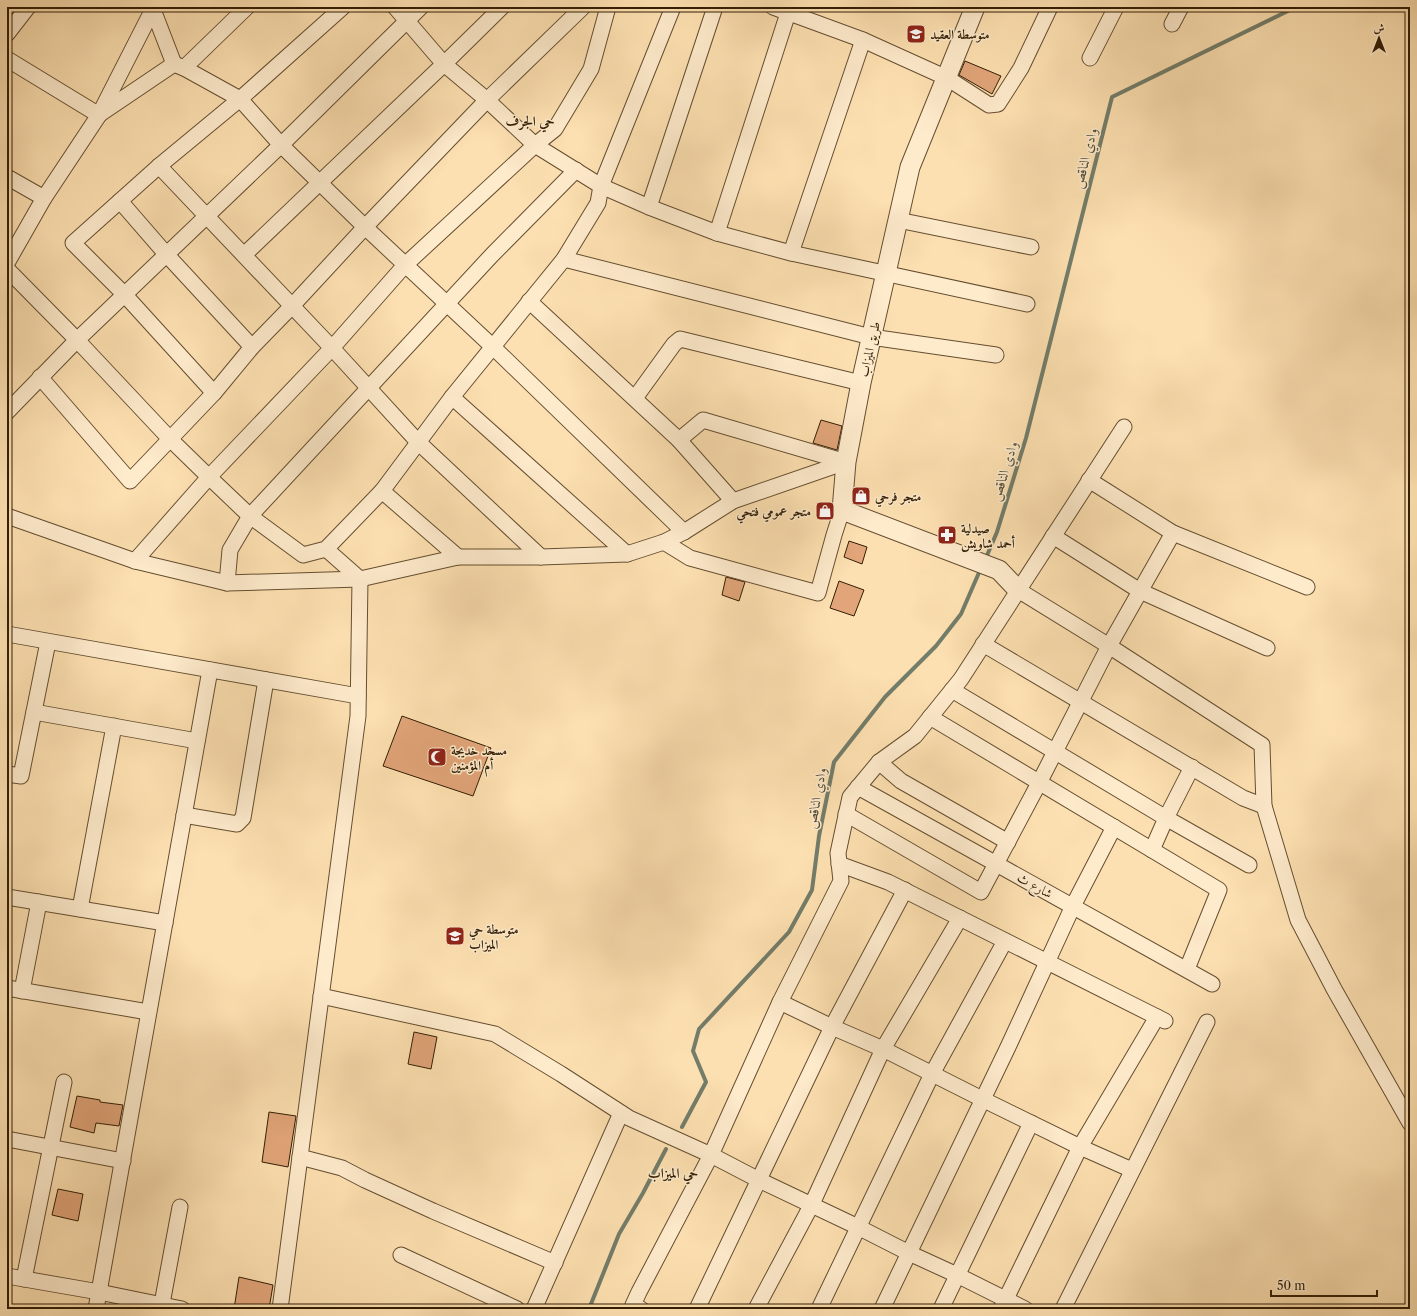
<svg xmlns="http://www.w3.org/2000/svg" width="1417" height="1316" font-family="'Libre Caslon Text',Amiri,serif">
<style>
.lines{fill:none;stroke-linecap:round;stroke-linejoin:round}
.stream{stroke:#737d6a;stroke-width:4}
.building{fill:#e1a579;stroke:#321e05}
.minor-casing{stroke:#654e30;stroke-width:17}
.tertiary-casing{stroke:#654e30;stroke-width:21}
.minor{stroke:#feebcc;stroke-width:15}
.tertiary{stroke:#feebcc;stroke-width:19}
.labels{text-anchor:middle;stroke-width:3;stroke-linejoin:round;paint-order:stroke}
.poi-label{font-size:13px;font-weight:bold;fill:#321e05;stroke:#feebcc;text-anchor:start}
.street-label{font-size:13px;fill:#321e05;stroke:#feebcc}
.neighbourhood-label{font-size:14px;font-weight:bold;fill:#321e05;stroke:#feebcc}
.water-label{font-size:14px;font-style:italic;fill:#534e38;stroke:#feebcc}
</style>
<rect width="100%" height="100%" fill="#fde0b1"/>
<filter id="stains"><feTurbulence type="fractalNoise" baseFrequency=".005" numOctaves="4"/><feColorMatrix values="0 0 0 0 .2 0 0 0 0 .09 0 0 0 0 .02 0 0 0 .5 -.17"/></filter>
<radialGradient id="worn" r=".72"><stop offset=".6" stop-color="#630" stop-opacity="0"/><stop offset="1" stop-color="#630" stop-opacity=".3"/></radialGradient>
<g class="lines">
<g class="stream">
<path d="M985,560L997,532L1026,438L1112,97L1296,7"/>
<path d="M682,1127L706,1082L693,1051L699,1029L789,932L812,890L819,836L834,762L885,697L936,646L961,614L981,568"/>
<path d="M589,1309L619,1234L643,1193L666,1149"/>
</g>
</g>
<g class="building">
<path d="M965,61L1001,76L992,94L959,75Z"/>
<path d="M821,420L842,426L837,450L813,443Z"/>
<path d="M849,541L867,547L862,564L844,557Z"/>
<path d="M726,577L745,582L739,601L722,595Z"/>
<path d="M839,581L864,590L854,616L830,608Z"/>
<path d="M402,716L491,748L473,796L383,766Z"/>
<path d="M414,1032L437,1037L431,1069L408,1064Z"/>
<path d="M77,1096L100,1100V1102L123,1105L119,1126L96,1123L94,1133L70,1127Z"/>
<path d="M269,1112L296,1116L288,1167L262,1162Z"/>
<path d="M58,1189L83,1194L78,1221L52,1215Z"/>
<path d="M239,1277L273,1285L269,1309H234Z"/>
</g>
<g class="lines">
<g class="minor-casing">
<g id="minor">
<path d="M152,7L174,64"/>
<path d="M395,7L444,64L487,100L535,145L601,186L649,207L717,233L791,253L1027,304"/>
<path d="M773,7L863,40L947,78L989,105L998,104L1021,68L1050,7"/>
<path d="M1172,24L1181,7"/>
<path d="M7,34L28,7"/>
<path d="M1090,58L1116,7"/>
<path d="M7,59L99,115"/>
<path d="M174,64L184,68L240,99L281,145L365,227L493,347L684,532"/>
<path d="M184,68L247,7"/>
<path d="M100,114L174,64"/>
<path d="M159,166L332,348L418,442L541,557"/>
<path d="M7,177L44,198"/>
<path d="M120,201L166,254L252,347"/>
<path d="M649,207L715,7"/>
<path d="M898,220L1031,247"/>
<path d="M717,233L788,13"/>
<path d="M791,253L863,40"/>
<path d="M244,255L444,64L502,7"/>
<path d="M564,259L871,337L996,355"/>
<path d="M7,263L44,198L99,115L153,9"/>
<path d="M7,269L77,340L170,439L209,477L250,516L303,555L326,549L382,491L452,397L564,259L598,203L601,186L673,7"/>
<path d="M529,301L679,440L733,501"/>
<path d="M40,377L130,481L214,393L252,347L292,306L365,227L487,100L583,7"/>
<path d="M214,393L124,294L73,243L159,166L240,99L343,7"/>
<path d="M452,397L627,554"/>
<path d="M635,398L674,344L680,339L861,383"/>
<path d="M7,412L77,340L281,145L421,7"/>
<path d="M679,440L703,420L846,462"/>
<path d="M1089,480L1173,533L1307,587"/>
<path d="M382,491L458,557"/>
<path d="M7,516L135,561L227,583L360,579L458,557H541L627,554L664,542L684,532L733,501L846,462"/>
<path d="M1053,536L1140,591L1267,648"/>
<path d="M664,542L690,558L818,593L834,535L842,510"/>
<path d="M135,561L209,477L332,348L405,265L535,145L555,129L591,69L608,7"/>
<path d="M227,583L230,550L250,516L492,255L576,170"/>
<path d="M1018,590L1109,646L1262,745L1264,806L1298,920L1334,989L1410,1123"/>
<path d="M7,634L358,696"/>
<path d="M983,644L1243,798L1264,806"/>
<path d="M952,690L1166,818L1249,865"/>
<path d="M34,712L197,741"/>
<path d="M930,717L1219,890L1187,969"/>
<path d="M879,762L901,781L1008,842"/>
<path d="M7,774L21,776L48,642"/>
<path d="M858,787L1212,984"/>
<path d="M846,814L981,892L1039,783L1109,646L1173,533"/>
<path d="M184,815L237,824L243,818L266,680"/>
<path d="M1152,850L1166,818L1192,767"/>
<path d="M839,864L888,882L1165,1021"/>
<path d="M7,897L165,923"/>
<path d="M80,909L114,726"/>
<path d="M7,988L148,1012"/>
<path d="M22,991L39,902"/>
<path d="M321,996L495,1034L561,1074L629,1118L711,1155L759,1180L858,1227L909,1253L957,1275L1025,1309"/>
<path d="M780,1002L832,1027L883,1049L982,1099L1080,1147L1132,1170"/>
<path d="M7,1139L123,1161"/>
<path d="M300,1157L342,1168L365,1180L433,1211L555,1263"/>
<path d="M401,1255L517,1309"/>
<path d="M7,1276L99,1292L182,1309"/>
<path d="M24,1279L64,1082"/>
<path d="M96,1309L210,670"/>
<path d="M161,1309L180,1207"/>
<path d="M280,1309L358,716L360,579L326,549"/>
<path d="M534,1309L621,1113"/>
<path d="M641,1309L633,1305L639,1292L711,1155L780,1002L841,881L838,853L850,797L879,762L915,736L961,679L1124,427"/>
<path d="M697,1309L832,1027L905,890"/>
<path d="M756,1309L812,1204L883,1049L960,918"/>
<path d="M819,1309L932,1074L1005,941"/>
<path d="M882,1309L1008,1047L1073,906L1114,827"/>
<path d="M941,1309L1031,1123"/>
<path d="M1001,1309L1080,1147L1157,1017"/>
<path d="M1063,1309L1207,1022"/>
</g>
</g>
<g class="tertiary-casing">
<path id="tertiary" d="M975,7L910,167L861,383L846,462L842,510L999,570L1018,590"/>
</g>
<use href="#minor" class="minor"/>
<use href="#tertiary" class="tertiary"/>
</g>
<defs>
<g id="school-square" transform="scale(1)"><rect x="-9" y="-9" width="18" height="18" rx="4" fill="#8f2418" stroke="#feebcc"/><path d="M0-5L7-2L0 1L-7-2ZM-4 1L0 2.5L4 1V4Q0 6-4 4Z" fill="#fff"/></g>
<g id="shop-square" transform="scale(1)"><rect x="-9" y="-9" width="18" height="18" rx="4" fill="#8f2418" stroke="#feebcc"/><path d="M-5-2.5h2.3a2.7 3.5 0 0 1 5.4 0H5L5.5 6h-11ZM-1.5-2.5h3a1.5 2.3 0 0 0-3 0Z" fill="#fff"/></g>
<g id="pharmacy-square" transform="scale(1)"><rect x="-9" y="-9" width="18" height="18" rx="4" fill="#8f2418" stroke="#feebcc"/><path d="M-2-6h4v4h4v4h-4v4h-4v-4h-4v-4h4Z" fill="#fff"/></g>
<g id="mosque-square" transform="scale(1)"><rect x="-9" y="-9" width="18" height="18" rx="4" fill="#8f2418" stroke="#feebcc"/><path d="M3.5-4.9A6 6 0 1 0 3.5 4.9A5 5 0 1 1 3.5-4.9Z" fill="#fff"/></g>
</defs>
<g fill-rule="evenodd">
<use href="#school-square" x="916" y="34"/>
<use href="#shop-square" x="861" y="496"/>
<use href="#shop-square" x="825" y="511"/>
<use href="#pharmacy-square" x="947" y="535"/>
<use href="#mosque-square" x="437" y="757"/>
<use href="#school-square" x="455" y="936"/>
</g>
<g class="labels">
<g class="poi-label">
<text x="930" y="39">متوسطة العقيد</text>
<text x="875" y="501">متجر فرحي</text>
<text x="811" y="516" text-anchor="end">متجر عمومي فتحي</text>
<text x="961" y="533">صيدلية<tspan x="961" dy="15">أحمد شاويش</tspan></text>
<text x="451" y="755">مسجد خديجة<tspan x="451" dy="15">أم المؤمنين</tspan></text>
<text x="469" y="934">متوسطة حي<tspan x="469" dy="15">الميزاب</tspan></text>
</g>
<g class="street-label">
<text transform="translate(869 349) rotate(-77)" y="5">طريق الميزاب</text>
<text transform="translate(1035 885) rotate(29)" y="5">شارع ث</text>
</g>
<g class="neighbourhood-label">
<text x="530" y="126">حي الجرف</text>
<text x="673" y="1178">حي الميزاب</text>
</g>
<g class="water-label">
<text transform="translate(1085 158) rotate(-76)" y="5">وادي الناقص</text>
<text transform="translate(1004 471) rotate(-73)" y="5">وادي الناقص</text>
<text transform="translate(816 798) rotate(-80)" y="5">وادي الناقص</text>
</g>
</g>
<rect width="1417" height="1316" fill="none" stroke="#fde0b1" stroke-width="24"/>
<rect x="8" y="8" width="1401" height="1300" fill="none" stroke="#321e05" stroke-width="2"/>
<rect x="12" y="12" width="1393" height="1292" fill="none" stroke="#321e05"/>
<g transform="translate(1379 38)" stroke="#feebcc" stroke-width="3" paint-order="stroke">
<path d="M0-3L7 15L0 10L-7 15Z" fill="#321e05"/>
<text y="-6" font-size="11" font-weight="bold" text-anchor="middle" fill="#321e05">ش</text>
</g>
<path d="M1271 1290v6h106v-6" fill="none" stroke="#321e05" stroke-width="2"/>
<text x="1277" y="1290" font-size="12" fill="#321e05" stroke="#feebcc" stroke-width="3" paint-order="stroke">50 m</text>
<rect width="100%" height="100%" filter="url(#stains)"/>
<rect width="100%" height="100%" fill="url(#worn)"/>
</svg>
